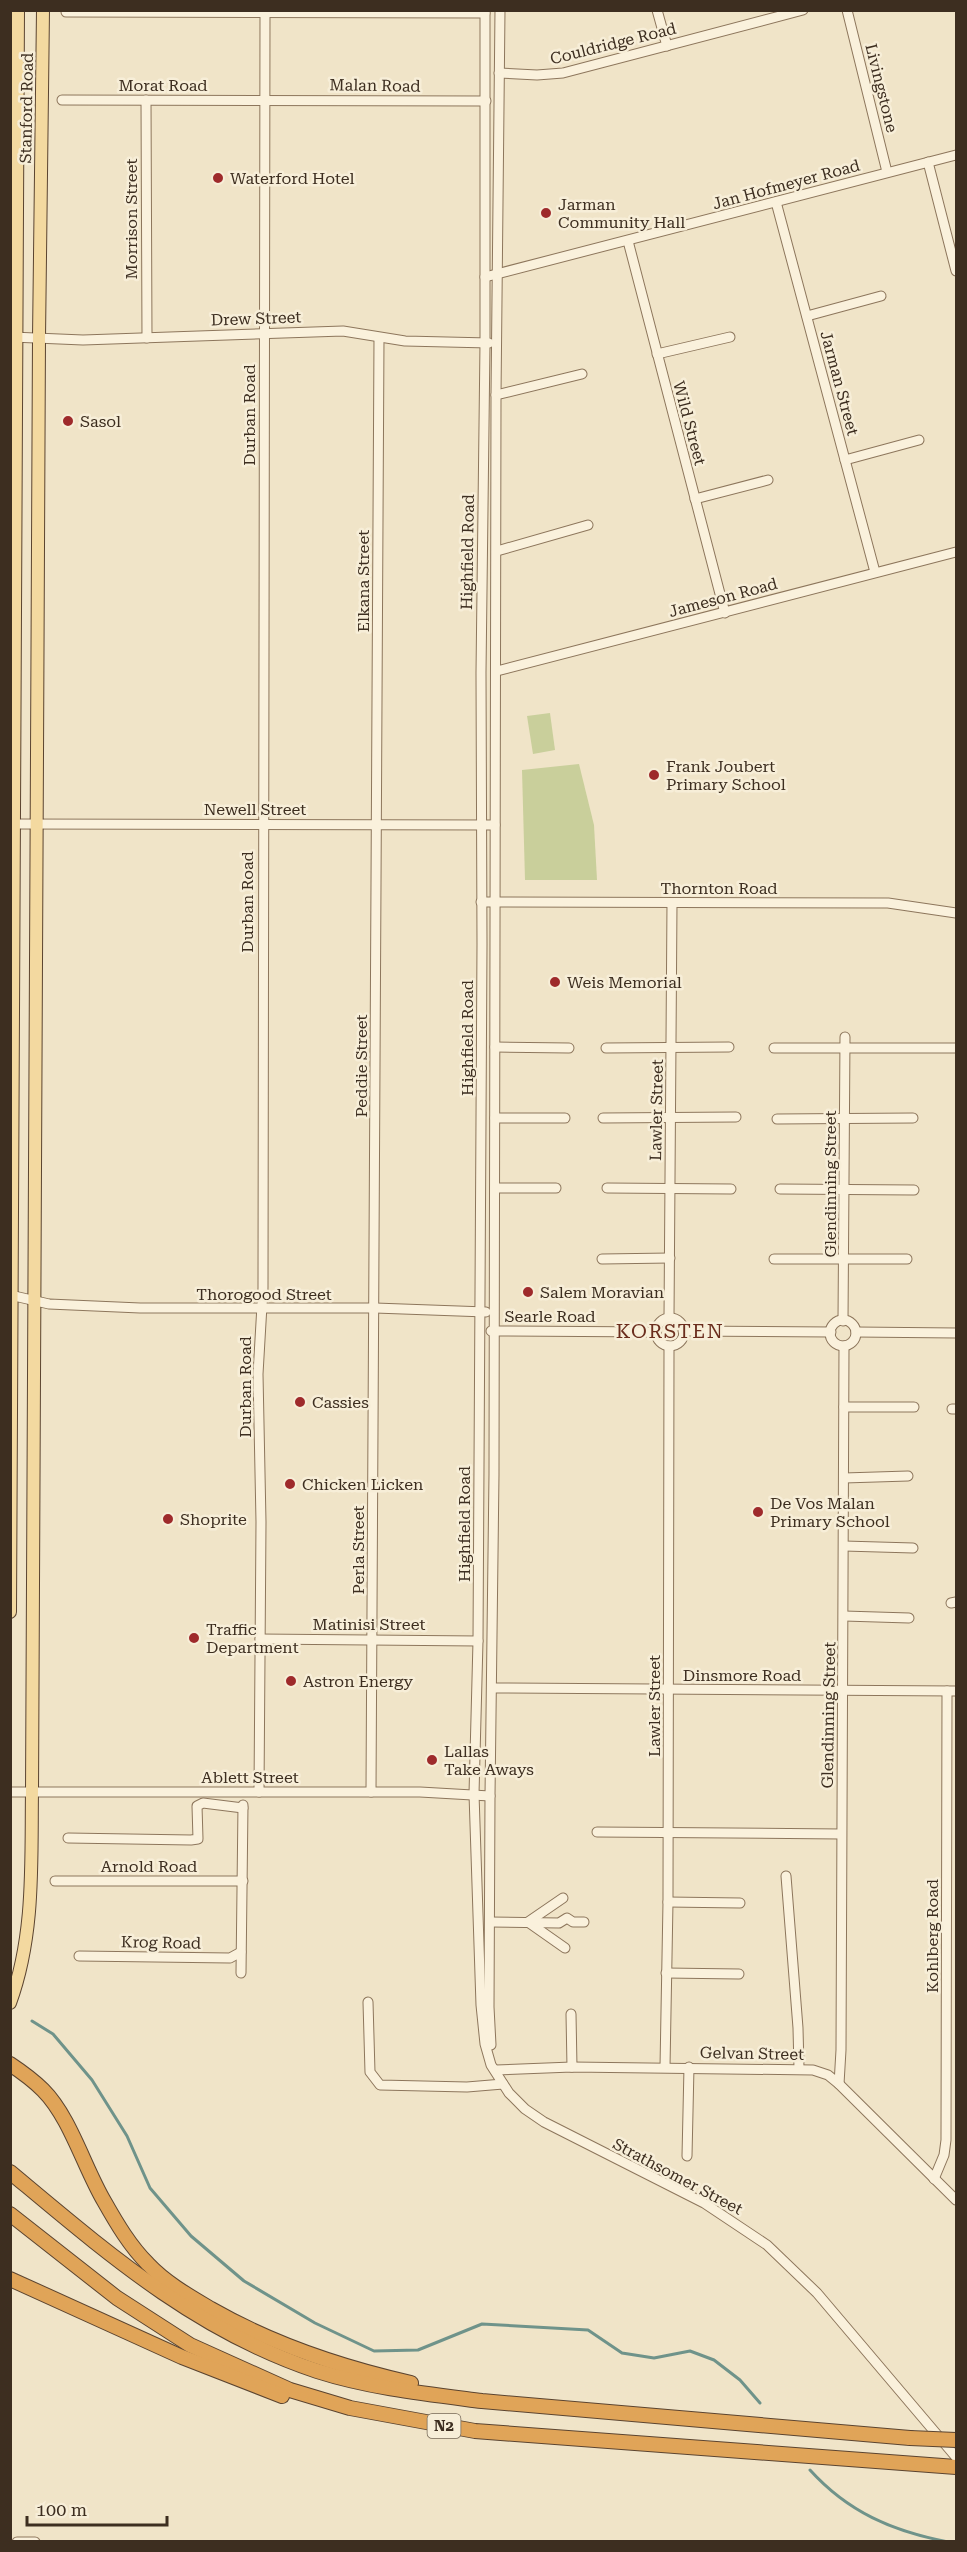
<svg xmlns="http://www.w3.org/2000/svg" width="967" height="2552" font-family="'Roboto Serif',serif">
<style>
.pitch{fill:#c9cf9b}
.lines{fill:none;stroke-linecap:round;stroke-linejoin:round}
.stream{stroke:#6f938a;stroke-width:3}
.minor-casing{stroke:#8d765c;stroke-width:11}
.major-casing{stroke:#5b4430;stroke-width:14}
.highway-casing{stroke:#5b4430;stroke-width:16}
.minor{stroke:#faf1dc;stroke-width:9}
.major{stroke:#f3d9a0;stroke-width:12}
.highway{stroke:#e0a458;stroke-width:14}
.highway-bridge-casing{stroke:#5b4430;stroke-width:16;stroke-linecap:butt}
.highway-bridge{stroke:#e0a458;stroke-width:14}
.poi-dot{fill:#9e2a2b;stroke:#f7eed8;stroke-width:2}
.labels{text-anchor:middle;stroke-width:5;stroke-linejoin:round;paint-order:stroke}
.shield{fill:#f7eed8;stroke:#756857;stroke-width:1.5}
.shield-label{font-size:15px;font-weight:bold;fill:#3d2e20}
.street-label{font-size:16px;fill:#3d2e20;stroke:#f7eed8}
.poi-label{font-size:16px;fill:#3d2e20;stroke:#f7eed8;text-anchor:start}
.quarter-label{font-size:20px;letter-spacing:1.5px;fill:#6b2e1e;stroke:#f7eed8}
</style>
<rect width="100%" height="100%" fill="#f0e4c8"/>
<g class="pitch">
<path d="M550,713L555,750L533,754L527,716Z"/>
<path d="M579,764L594,825L597,880H525L522,770Z"/>
</g>
<g class="lines">
<g class="stream">
<path d="M32,2021L53,2034L92,2080L127,2136L150,2188L191,2236L244,2281L315,2323L374,2351L418,2350L482,2324L588,2330L622,2353L654,2358L690,2351L714,2360L740,2380L760,2403"/>
<path d="M810,2470C848,2512 892,2531 948,2542"/>
</g>
<g class="minor-casing">
<g id="minor">
<path d="M485,10V343L481,673L482,944L478,1641L474,1794L481,2005L485,2044L491,2065L509,2093L525,2109L544,2122L704,2203L767,2245L817,2293L956,2457"/>
<path d="M657,10L667,46"/>
<path d="M847,10L887,172"/>
<path d="M66,12L485,13"/>
<path d="M499,73L537,75L563,73L803,10"/>
<path d="M62,100L486,101"/>
<path d="M146,100L147,338"/>
<path d="M928,162L956,271"/>
<path d="M776,202L875,572"/>
<path d="M628,241L725,613"/>
<path d="M485,277L956,155"/>
<path d="M807,316L881,296"/>
<path d="M12,337L83,340L343,331L405,341L489,343"/>
<path d="M657,354L730,337"/>
<path d="M496,395L582,374"/>
<path d="M845,460L919,440"/>
<path d="M695,499L768,480"/>
<path d="M497,551L588,525"/>
<path d="M497,671L956,552"/>
<path d="M14,824L495,825"/>
<path d="M481,902L888,903L956,913"/>
<path d="M495,1047L569,1048"/>
<path d="M606,1048L729,1047"/>
<path d="M774,1048H956"/>
<path d="M495,1118H565"/>
<path d="M603,1118L736,1117"/>
<path d="M777,1119L913,1118"/>
<path d="M495,1188H556"/>
<path d="M607,1188L731,1189"/>
<path d="M780,1189L914,1190"/>
<path d="M602,1259L670,1258"/>
<path d="M774,1259H907"/>
<path d="M10,1295L49,1304L140,1308H375L486,1312"/>
<path d="M669,1318L672,903"/>
<circle cx="670" cy="1332" r="14"/>
<circle cx="843" cy="1333" r="13"/>
<path d="M843,1321L845,1037"/>
<path d="M491,1331L656,1332"/>
<path d="M683,1331L831,1332"/>
<path d="M856,1332L956,1333"/>
<path d="M844,1407H914"/>
<path d="M952,1409H956"/>
<path d="M844,1478L908,1476"/>
<path d="M844,1546L913,1548"/>
<path d="M951,1603L956,1602"/>
<path d="M844,1616L909,1618"/>
<path d="M260,1639L478,1641"/>
<path d="M492,1688L956,1691"/>
<path d="M10,1792H420L490,1796"/>
<path d="M259,1792L261,1522L258,1374L263,1288L265,10"/>
<path d="M371,1792L379,338"/>
<path d="M597,1832L841,1834"/>
<path d="M68,1838L191,1840L198,1839L197,1806L203,1803L243,1808"/>
<path d="M786,1876L798,2028L799,2068"/>
<path d="M55,1881H243"/>
<path d="M563,1898L528,1922L565,1948"/>
<path d="M668,1902L740,1903"/>
<path d="M490,1922L559,1923L567,1918L573,1922H584"/>
<path d="M79,1956L230,1958L241,1952"/>
<path d="M241,1973L243,1805"/>
<path d="M666,1973L739,1974"/>
<path d="M368,2002L370,2072L380,2085L467,2087L503,2084"/>
<path d="M571,2014L572,2067"/>
<path d="M491,2045L489,2007L490,1796L494,1474L496,395L500,10"/>
<path d="M665,2067L668,1902L669,1346"/>
<path d="M496,2070L572,2067L813,2070L828,2075L839,2084L956,2200"/>
<path d="M839,2084L841,2050L844,1346"/>
<path d="M687,2156L689,2067"/>
<path d="M934,2179L944,2155L946,2140L947,1691"/>
<path d="M17,2542H35"/>
</g>
</g>
<g class="major-casing">
<g id="major">
<path d="M10,1612L18,10"/>
<path d="M10,2003C35,1935 31,1862 32,1791L39,338L43,10"/>
</g>
</g>
<g class="highway-casing">
<g id="highway">
<path d="M10,2064C22,2072 33,2080 43,2090C70,2117 84,2167 104,2201C117,2224 130,2246 148,2264C166,2283 189,2296 211,2309C274,2345 340,2367 411,2383"/>
<path d="M10,2172C106,2252 196,2331 317,2371C370,2388 427,2394 482,2401L910,2438"/>
<path d="M10,2214L117,2298L190,2345L290,2390L350,2408L475,2431L956,2467"/>
<path d="M10,2279L182,2357L282,2396"/>
</g>
</g>
<use href="#minor" class="minor"/>
<use href="#major" class="major"/>
<use href="#highway" class="highway"/>
<g class="highway-bridge-casing">
<path id="highway-bridge" d="M910,2438L956,2440"/>
</g>
<use href="#highway-bridge" class="highway-bridge"/>
</g>
<g class="poi-dot">
<circle cx="218" cy="178" r="6"/>
<circle cx="546" cy="213" r="6"/>
<circle cx="68" cy="421" r="6"/>
<circle cx="654" cy="775" r="6"/>
<circle cx="555" cy="982" r="6"/>
<circle cx="528" cy="1292" r="6"/>
<circle cx="300" cy="1402" r="6"/>
<circle cx="290" cy="1484" r="6"/>
<circle cx="758" cy="1512" r="6"/>
<circle cx="168" cy="1519" r="6"/>
<circle cx="194" cy="1638" r="6"/>
<circle cx="291" cy="1681" r="6"/>
<circle cx="432" cy="1760" r="6"/>
</g>
<g class="labels">
<rect class="shield" x="427.5" y="2414" width="33" height="24" rx="4.5"/>
<g class="shield-label">
<text x="444" y="2431">N2</text>
</g>
<g class="street-label">
<text transform="translate(613 43) rotate(-14)" y="6">Couldridge Road</text>
<text x="163" y="91">Morat Road</text>
<text transform="translate(375 85) rotate(1)" y="6">Malan Road</text>
<text transform="translate(882 88) rotate(76)" y="6">Livingstone</text>
<text transform="translate(26 108) rotate(-89)" y="6">Stanford Road</text>
<text transform="translate(786 184) rotate(-15)" y="6">Jan Hofmeyer Road</text>
<text transform="translate(131 219) rotate(-90)" y="6">Morrison Street</text>
<text transform="translate(256 318) rotate(-2)" y="6">Drew Street</text>
<text transform="translate(840 383) rotate(75)" y="6">Jarman Street</text>
<text transform="translate(249 415) rotate(-90)" y="6">Durban Road</text>
<text transform="translate(690 423) rotate(75)" y="6">Wild Street</text>
<text transform="translate(467 552) rotate(-89)" y="6">Highfield Road</text>
<text transform="translate(363 581) rotate(-90)" y="6">Elkana Street</text>
<text transform="translate(723 597) rotate(-15)" y="6">Jameson Road</text>
<text x="255" y="815">Newell Street</text>
<text x="719" y="894">Thornton Road</text>
<text transform="translate(247 902) rotate(-90)" y="6">Durban Road</text>
<text transform="translate(467 1038) rotate(-90)" y="6">Highfield Road</text>
<text transform="translate(361 1066) rotate(-90)" y="6">Peddie Street</text>
<text transform="translate(656 1110) rotate(-89)" y="6">Lawler Street</text>
<text transform="translate(830 1184) rotate(-90)" y="6">Glendinning Street</text>
<text x="264" y="1300">Thorogood Street</text>
<text x="550" y="1322">Searle Road</text>
<text transform="translate(245 1387) rotate(-90)" y="6">Durban Road</text>
<text transform="translate(464 1524) rotate(-90)" y="6">Highfield Road</text>
<text transform="translate(358 1550) rotate(-90)" y="6">Perla Street</text>
<text x="369" y="1630">Matinisi Street</text>
<text x="742" y="1681">Dinsmore Road</text>
<text transform="translate(654 1706) rotate(-90)" y="6">Lawler Street</text>
<text transform="translate(828 1715) rotate(-89)" y="6">Glendinning Street</text>
<text x="250" y="1783">Ablett Street</text>
<text x="149" y="1872">Arnold Road</text>
<text transform="translate(932 1936) rotate(-90)" y="6">Kohlberg Road</text>
<text transform="translate(161 1942) rotate(1)" y="6">Krog Road</text>
<text transform="translate(752 2053) rotate(1)" y="6">Gelvan Street</text>
<text transform="translate(678 2176) rotate(28)" y="6">Strathsomer Street</text>
</g>
<g class="poi-label">
<text x="230" y="184">Waterford Hotel</text>
<text x="558" y="210">Jarman<tspan x="558" dy="18">Community Hall</tspan></text>
<text x="80" y="427">Sasol</text>
<text x="666" y="772">Frank Joubert<tspan x="666" dy="18">Primary School</tspan></text>
<text x="567" y="988">Weis Memorial</text>
<text x="540" y="1298">Salem Moravian</text>
<text x="312" y="1408">Cassies</text>
<text x="302" y="1490">Chicken Licken</text>
<text x="770" y="1509">De Vos Malan<tspan x="770" dy="18">Primary School</tspan></text>
<text x="180" y="1525">Shoprite</text>
<text x="206" y="1635">Traffic<tspan x="206" dy="18">Department</tspan></text>
<text x="303" y="1687">Astron Energy</text>
<text x="444" y="1757">Lallas<tspan x="444" dy="18">Take Aways</tspan></text>
</g>
<g class="quarter-label">
<text x="670" y="1338">KORSTEN</text>
</g>
</g>
<rect width="967" height="2552" fill="none" stroke="#3d2e20" stroke-width="24"/>
<path d="M27 2516v9h140v-9" fill="none" stroke="#3d2e20" stroke-width="3"/>
<text x="36" y="2516" font-size="18" fill="#3d2e20" stroke="#f7eed8" stroke-width="4.5" paint-order="stroke">100 m</text>
</svg>
